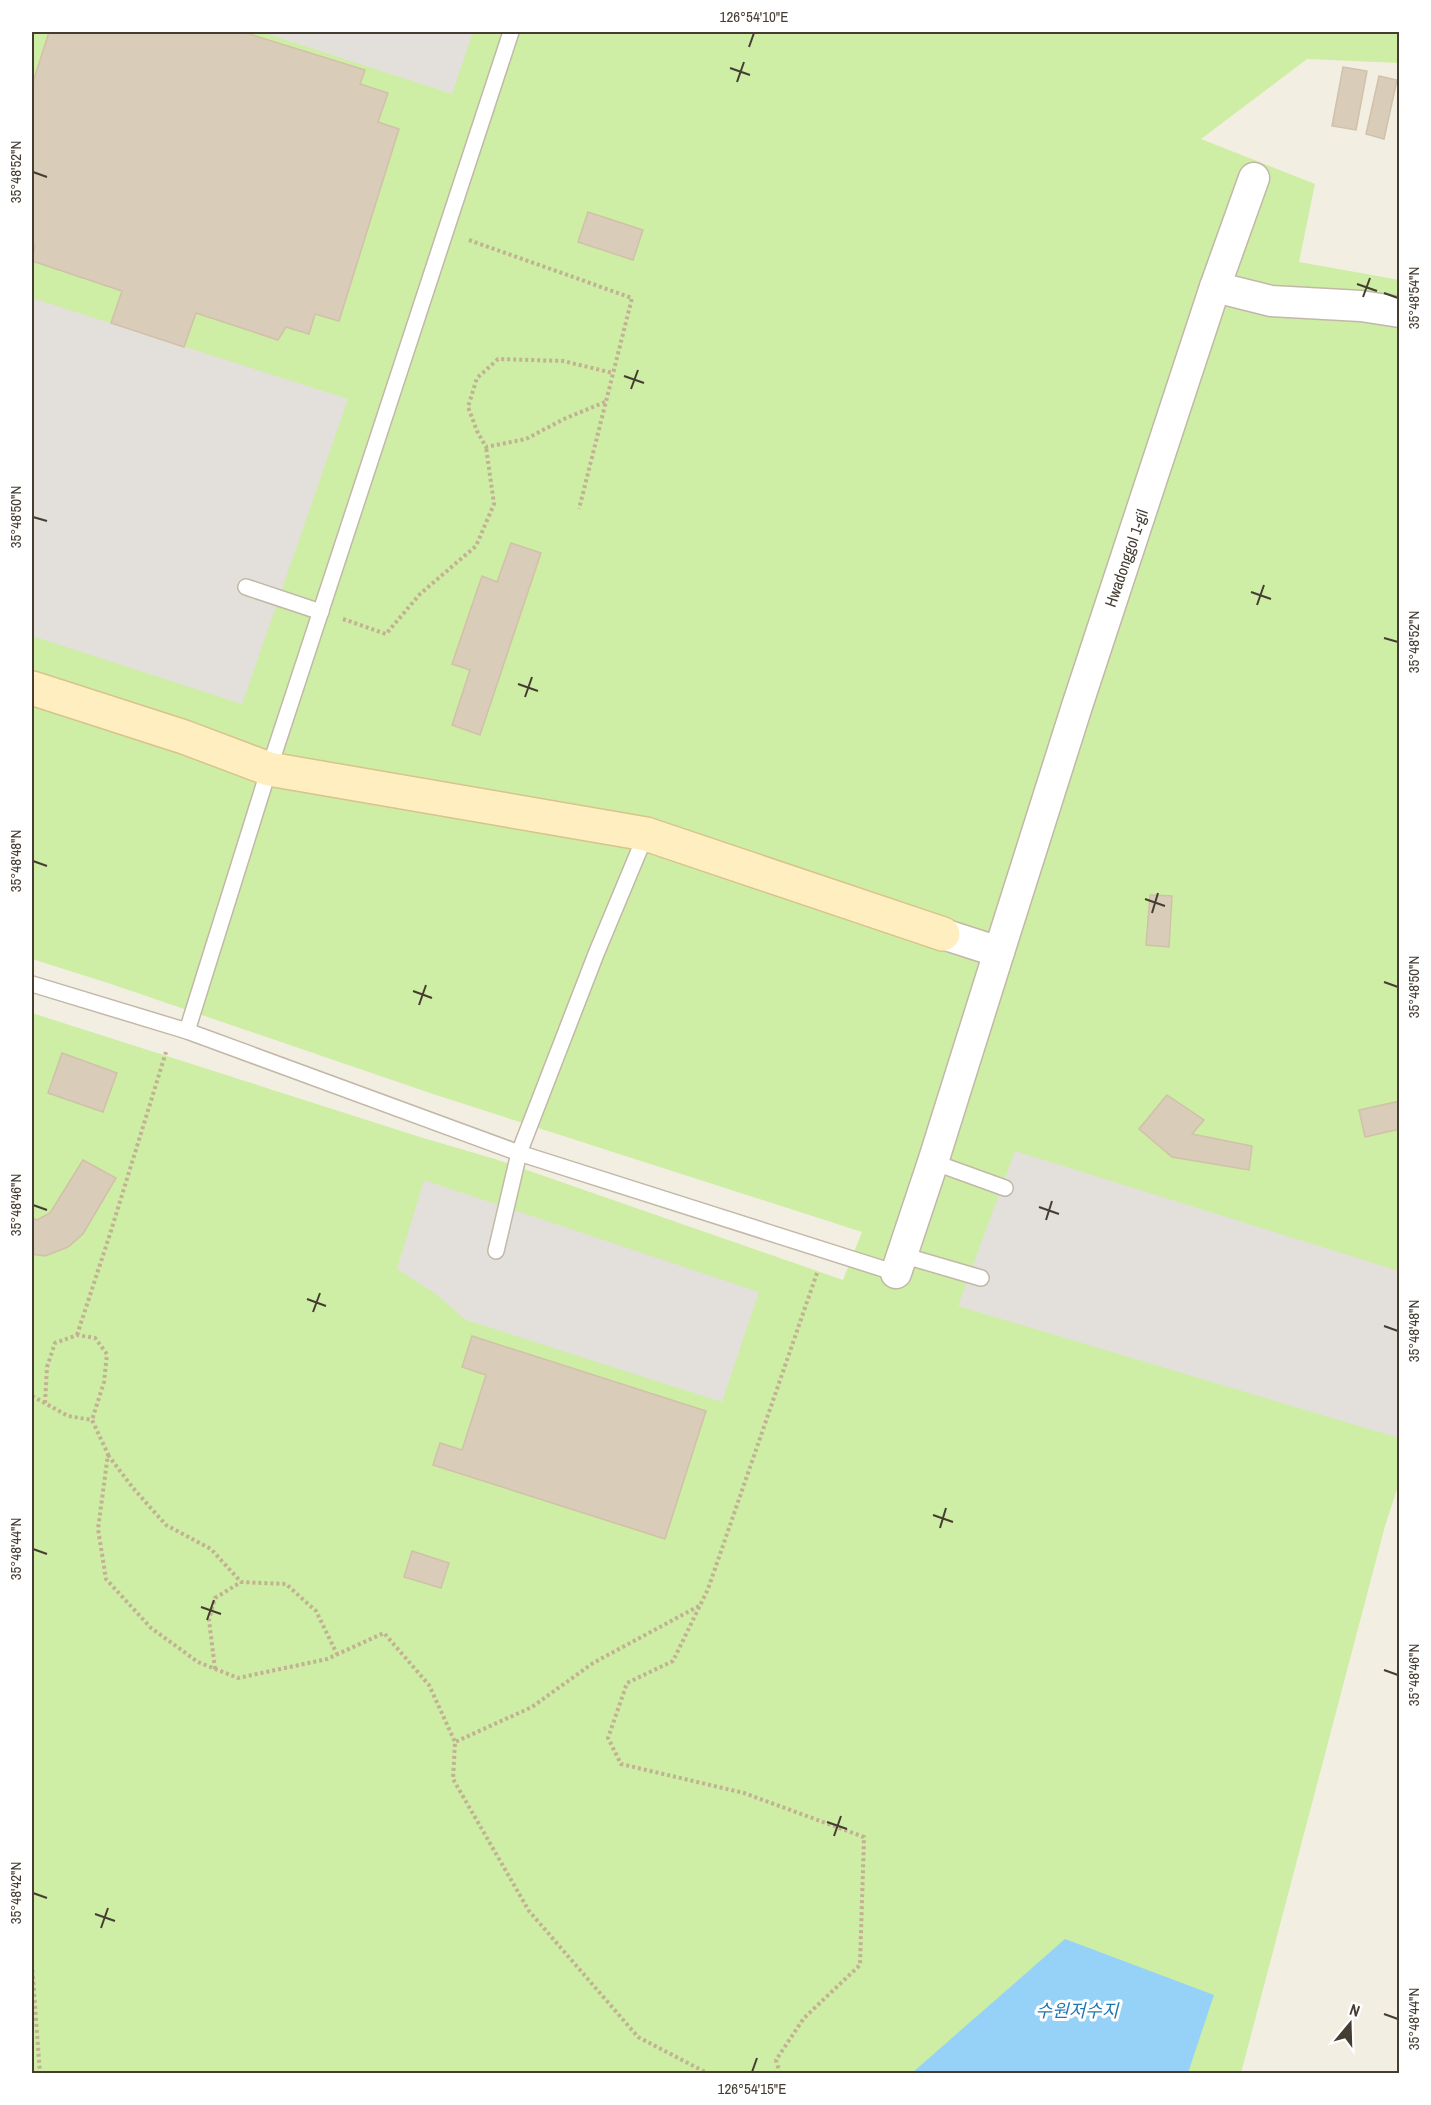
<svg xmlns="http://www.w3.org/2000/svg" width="1431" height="2105" font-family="'Archivo Narrow','Noto Sans KR',sans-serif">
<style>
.green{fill:#ceeda5}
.parking{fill:#e3e0db}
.water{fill:#96d2f8}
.building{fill:#d9ccb9;stroke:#d1c1a9;stroke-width:1.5}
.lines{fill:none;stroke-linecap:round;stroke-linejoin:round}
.lane-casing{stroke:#c2b8a7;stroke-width:18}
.street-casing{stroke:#c2b8a7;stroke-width:33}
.secondary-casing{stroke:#d8c38c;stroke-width:36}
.path{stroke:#c3b193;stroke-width:4;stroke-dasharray:3 3;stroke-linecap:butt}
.lane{stroke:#fff;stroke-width:15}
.street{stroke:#fff;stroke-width:30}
.secondary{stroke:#ffefc0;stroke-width:33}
.ticks{fill:none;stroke:#453d32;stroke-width:2}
.labels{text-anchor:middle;stroke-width:6;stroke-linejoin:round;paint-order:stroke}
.street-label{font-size:16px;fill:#453d32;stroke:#fff}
.water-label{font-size:18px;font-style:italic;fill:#1f78b3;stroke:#fff}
.neatline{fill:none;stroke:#453d32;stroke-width:2}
.ticks-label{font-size:15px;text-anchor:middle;fill:#453d32}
</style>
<rect width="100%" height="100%" fill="#f3eee2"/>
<path class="green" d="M32,32H1399V63L1307,59L1201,139L1315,184L1299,262L1400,280L1399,1483L1385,1526L1241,2073H32V1013L420,1137L495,1159L843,1280L862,1232L433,1094L108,983L32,959Z"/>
<g class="parking">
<path d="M261,32H473L452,94Z"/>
<path d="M32,298L348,399L242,704L32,636Z"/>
<path d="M1015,1151L1399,1271V1438L958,1306Z"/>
<path d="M424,1180L759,1292L722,1402L466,1320L436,1294L397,1269Z"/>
</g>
<path class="water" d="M1065,1939L1214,1995L1188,2073H912Z"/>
<g class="building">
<path d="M49,32H243L365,70L360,84L388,93L378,122L399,129L339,321L315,314L309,334L286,327L278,340L196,313L184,347L111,323L122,291L32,261L35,245L32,244V85Z"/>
<path d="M1343,67L1367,71L1356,130L1332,126Z"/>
<path d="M1379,76L1397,80L1384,139L1366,134Z"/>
<path d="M588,212L643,230L633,260L578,242Z"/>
<path d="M511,543L541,553L480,735L452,725L470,670L452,664L482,576L497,582Z"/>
<path d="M1150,895L1172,896L1169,947L1146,945Z"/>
<path d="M62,1053L117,1073L103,1112L48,1093Z"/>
<path d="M1167,1095L1204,1120L1192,1134L1252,1146L1249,1170L1172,1157L1139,1129Z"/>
<path d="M1400,1101V1129L1365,1137L1359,1110Z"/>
<path d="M83,1160L116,1178L83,1234L68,1247L45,1256L32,1254V1218L37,1220L50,1213Z"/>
<path d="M472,1336L706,1411L665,1539L433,1465L440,1443L462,1450L486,1375L462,1367Z"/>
<path d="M412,1551L449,1563L441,1588L404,1577Z"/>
</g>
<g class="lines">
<g class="lane-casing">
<g id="lane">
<path d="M246,587L321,612"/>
<path d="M32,984L187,1031L519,1153L896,1273"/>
<path d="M187,1031L269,769L511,32"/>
<path d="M933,1162L1005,1188"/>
<path d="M496,1251L519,1153L596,954L646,834"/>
<path d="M902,1255L981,1278"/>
</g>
</g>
<g class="street-casing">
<g id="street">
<path d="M1215,287L1254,178"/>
<path d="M943,934L999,952L1077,706L1215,287L1271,301L1361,306L1400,312"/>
<path d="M896,1273L933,1162L999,952"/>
</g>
</g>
<g class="secondary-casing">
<path id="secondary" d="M32,688L184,737L269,769L646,834L943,934"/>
</g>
<g class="path">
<path d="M469,240L632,298L579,509"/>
<path d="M605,402L564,419L526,439L486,447L477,431L468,407L477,378L498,359L563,361L613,373"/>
<path d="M343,619L386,634L420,594L476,546L494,504L486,447"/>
<path d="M77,1335L110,1234L166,1052"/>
<path d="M32,1396L68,1416L92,1420L108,1454L98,1529L106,1579L151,1628L198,1662L238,1678L327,1659L384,1633L429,1685L455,1742"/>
<path d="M45,1403L47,1367L55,1343L77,1335L95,1338L107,1354L104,1382L92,1420"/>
<path d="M108,1455L133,1488L166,1525L211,1549L241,1582L286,1584L316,1611L337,1654"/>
<path d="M699,1606L593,1663L532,1707L455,1742L453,1779L529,1911L638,2037L709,2074"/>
<path d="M215,1669L209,1620L215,1598L241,1582"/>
<path d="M32,1964L40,2074"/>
<path d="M780,2074L776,2060L804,2018L860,1965L864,1837L744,1793L621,1764L608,1738L627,1683L673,1661L708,1589L817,1273"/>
</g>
<use href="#lane" class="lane"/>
<use href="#street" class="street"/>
<use href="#secondary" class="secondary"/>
</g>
<path class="ticks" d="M749,47L754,33M730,68L750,75M737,82L744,62M33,172L47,177M1357,284L1377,291M1384,293L1398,298M1363,297L1370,278M624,376L644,383M631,389L638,370M33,517L47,521M1251,592L1271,599M1257,605L1264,585M1384,638L1398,642M518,684L538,691M525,697L532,677M33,861L47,866M1145,899L1165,906M1152,913L1158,893M1384,982L1398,987M413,991L432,998M419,1005L426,985M33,1205L47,1210M1039,1207L1059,1214M1046,1220L1052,1201M307,1299L326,1306M313,1312L320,1293M1384,1326L1398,1331M933,1515L953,1522M940,1528L946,1508M33,1549L47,1554M201,1607L221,1614M207,1620L214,1600M1384,1670L1398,1675M827,1822L847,1829M834,1836L841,1816M33,1893L47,1898M95,1914L115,1921M101,1928L108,1908M1384,2014L1398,2019M752,2072L757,2058"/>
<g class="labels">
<g class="street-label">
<text transform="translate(1126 558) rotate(-71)" y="6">Hwadonggol 1-gil</text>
</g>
<g class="water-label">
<text x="1077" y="2017">수원저수지</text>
</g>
</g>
<rect width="1431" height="2105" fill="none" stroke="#ffffff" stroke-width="66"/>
<g transform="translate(1350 2024) rotate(19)" stroke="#ffffff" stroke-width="4.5" paint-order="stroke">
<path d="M0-4.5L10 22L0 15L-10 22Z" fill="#453d32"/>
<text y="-9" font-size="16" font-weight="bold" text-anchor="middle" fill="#453d32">N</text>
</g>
<rect x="33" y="33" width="1365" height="2039" class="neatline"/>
<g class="ticks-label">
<text x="754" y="22">126°54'10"E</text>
<text transform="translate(16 172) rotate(-90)" y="5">35°48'52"N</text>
<text transform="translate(1414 298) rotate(-90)" y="5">35°48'54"N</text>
<text transform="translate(16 517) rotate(-90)" y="5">35°48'50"N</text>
<text transform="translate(1414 642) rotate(-90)" y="5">35°48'52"N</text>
<text transform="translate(16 861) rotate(-90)" y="5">35°48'48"N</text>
<text transform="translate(1414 987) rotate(-90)" y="5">35°48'50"N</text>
<text transform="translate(16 1205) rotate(-90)" y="5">35°48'46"N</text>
<text transform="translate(1414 1331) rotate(-90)" y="5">35°48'48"N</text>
<text transform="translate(16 1549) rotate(-90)" y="5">35°48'44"N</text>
<text transform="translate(1414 1675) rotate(-90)" y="5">35°48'46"N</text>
<text transform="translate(16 1893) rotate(-90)" y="5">35°48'42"N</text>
<text transform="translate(1414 2019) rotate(-90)" y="5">35°48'44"N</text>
<text x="752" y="2094">126°54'15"E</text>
</g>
</svg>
